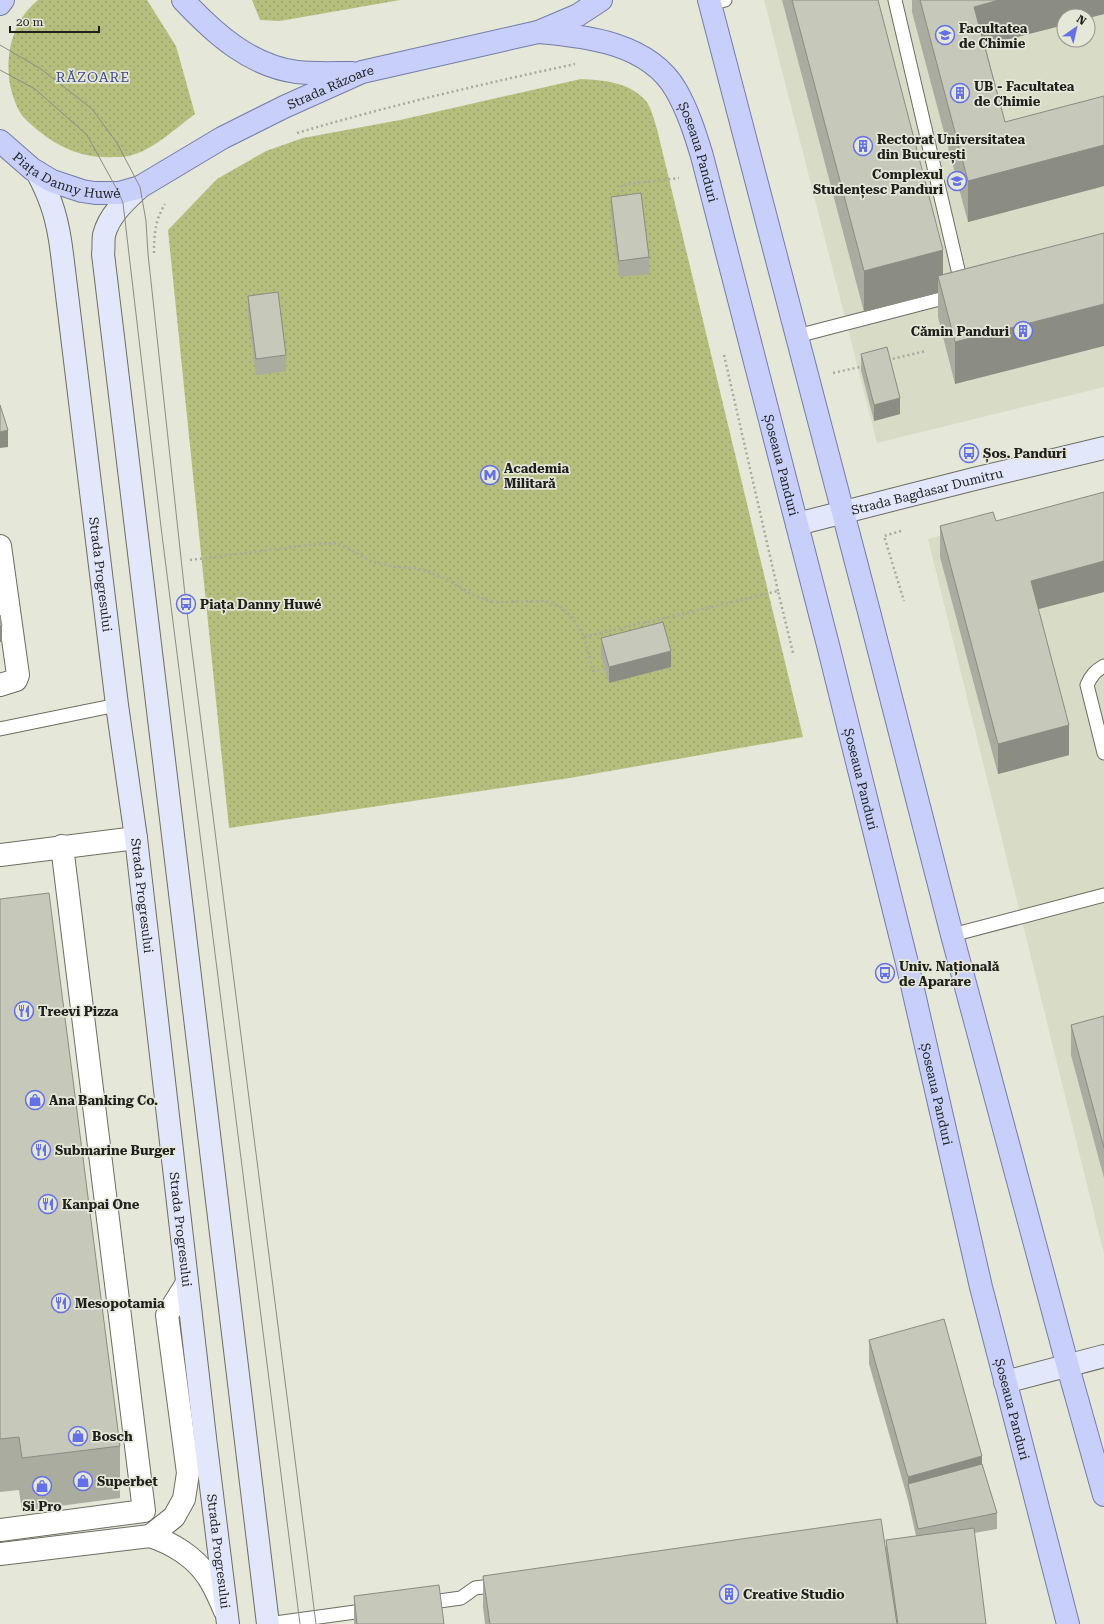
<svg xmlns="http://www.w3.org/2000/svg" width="1104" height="1624" font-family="'Roboto Serif',serif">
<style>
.built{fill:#d8dbc6;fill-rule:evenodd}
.green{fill:url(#green-dots)}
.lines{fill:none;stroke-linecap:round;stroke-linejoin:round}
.lane-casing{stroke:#6c6e62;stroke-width:15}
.street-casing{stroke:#6c6e62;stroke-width:24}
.secondary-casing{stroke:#6c6e62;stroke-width:24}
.primary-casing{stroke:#747da9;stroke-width:24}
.path{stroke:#a9aa9f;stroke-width:2.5;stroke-dasharray:2 3;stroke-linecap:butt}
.lane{stroke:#fff;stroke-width:13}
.street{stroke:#fff;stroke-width:22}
.secondary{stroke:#e3e7fc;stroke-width:22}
.primary{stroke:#c7cffa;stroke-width:22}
.tram{stroke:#8b8d83;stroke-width:1}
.wall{fill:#aaaca0}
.shaded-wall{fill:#8b8c82}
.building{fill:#c6c8ba;stroke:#8b8c82}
.labels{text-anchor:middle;stroke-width:3.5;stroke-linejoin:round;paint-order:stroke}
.poi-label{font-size:13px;font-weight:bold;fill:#1f201b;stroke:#e5e7d9;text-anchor:start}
.street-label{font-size:13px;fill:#1f201b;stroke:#e5e7d9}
.neighbourhood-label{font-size:14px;letter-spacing:1px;fill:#434c88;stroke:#e5e7d9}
</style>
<defs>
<pattern id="green-dots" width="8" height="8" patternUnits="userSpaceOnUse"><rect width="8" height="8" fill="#b6be7e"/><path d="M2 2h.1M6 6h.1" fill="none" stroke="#9ca36c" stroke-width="1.8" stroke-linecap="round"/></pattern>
</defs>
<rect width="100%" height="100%" fill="#e5e7d9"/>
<g class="built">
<path d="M764,0H1104V387L877,443ZM1064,16H1088V40H1064Z"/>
<path d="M1104,492V1254L928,539Z"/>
</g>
<g class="green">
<path d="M38,0H147L176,46L195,114C176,128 152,151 129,156C124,157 119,157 114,157C83,159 57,147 34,127C30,123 24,119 21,114C0,79 5,26 38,0Z"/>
<path d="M252,0H400L280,21L260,20Z"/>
<path d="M581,79C603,80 629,82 645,100C651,106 654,120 657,129L803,737L570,778L229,828L168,230L217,179L266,151L303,138L400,120Z"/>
</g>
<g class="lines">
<g class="lane-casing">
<g id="lane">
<path d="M895,0L962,287"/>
<path d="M710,4L725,0"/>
<path d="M797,336L955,295"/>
<path d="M1104,666C1095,671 1091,676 1087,685L1104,753"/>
<path d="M0,729L117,705"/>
<path d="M952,935L1104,895"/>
<path d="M425,1603L461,1598L475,1588L499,1585"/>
<path d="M268,1624L370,1610"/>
</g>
</g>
<g class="street-casing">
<g id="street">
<path d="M0,546L18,675L16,680L0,685"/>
<path d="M0,855L136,838"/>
<path d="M0,1530L144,1511L62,846"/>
<path d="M150,1536L174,1517L184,1499L188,1473L167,1315L187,1283"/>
<path d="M0,1554L150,1536C172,1543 195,1557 208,1577C215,1587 220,1600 225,1611"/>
</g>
</g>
<g class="secondary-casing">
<g id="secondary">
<path id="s1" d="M37,172C52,200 58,221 62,254L117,705L136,838L206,1446L228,1624"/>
<path d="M140,187C126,200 109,215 104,235C103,241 104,248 103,254L268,1624"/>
<path id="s2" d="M797,524L974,479L1104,448"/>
<path d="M1005,1382L1104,1356"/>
</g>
</g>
<g class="primary-casing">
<g id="primary">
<path d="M183,0C214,33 250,66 297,72C315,74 334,73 352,73"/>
<path d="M709,0L868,608L952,935L1068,1367L1104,1495"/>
<path d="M0,4L3,0"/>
<path id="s3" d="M538,32C586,36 649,43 676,90C688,111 695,133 702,156L828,645L907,963L981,1287L1068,1624"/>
<path id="s4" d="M0,141L32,169L52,181L82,191L95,193H119L140,187L222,138L284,107L362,72L538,32L578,15L601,0"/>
</g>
</g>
<g class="path">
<path d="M297,133C388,106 482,84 575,64"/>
<path d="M624,197L621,185L679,178"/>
<path d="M154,253C154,235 155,220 165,204"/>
<path d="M724,355L778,591"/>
<path d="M888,360L926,351"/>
<path d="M833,373L864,366"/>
<path d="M901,531L884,536L904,601"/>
<path d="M190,560L317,544L337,543L373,562L395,567L415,568L430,572L448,580L471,594L493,602L545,601L559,606L573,618L584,637L778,591L793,653"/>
<path d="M584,637L593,671L605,668"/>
</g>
<use href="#lane" class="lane"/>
<use href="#street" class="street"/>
<use href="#secondary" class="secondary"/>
<use href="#primary" class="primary"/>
<g class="tram">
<path d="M0,45L41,69L92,109L117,143L140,187L146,221L148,254L186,604L316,1624"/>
<path d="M0,70L35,89L87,135L119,193L123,203L161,527L300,1624"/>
</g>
</g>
<g class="wall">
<path d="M782,0H878L943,274L1104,233L955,384L938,317V293L864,312Z"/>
<path d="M912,0H1104V14L1088,18V16L1064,25L985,45L1005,122L1104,96V186L968,222L912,12Z"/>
<path d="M611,197L649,257V274L619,277L611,214Z"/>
<path d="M248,296L286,355V371L256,375L248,312Z"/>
<path d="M861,354L900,414L874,421L861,370Z"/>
<path d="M996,521L1104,592L1038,609L1069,755L998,774L940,557V526Z"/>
<path d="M601,638L671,667L609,683L601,654Z"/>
<path d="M0,899L120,1446V1498L22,1511L19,1490L0,1492Z"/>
<path d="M1104,1016V1178L1071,1055V1025Z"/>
<path d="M869,1340L982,1464L997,1513V1529L974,1533L986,1624H485L483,1607V1576L886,1552V1540L916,1536L908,1500L869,1364Z"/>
<path d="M354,1596L444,1624H354Z"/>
</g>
<g class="shaded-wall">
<path d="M999,0H1104V14L1088,18V16H1064V25L974,48V7Z"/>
<path d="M1104,145V186L968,222V181Z"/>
<path d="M943,250V292L938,276V293L864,312V271Z"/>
<path d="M1104,304V346L955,384V342Z"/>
<path d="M900,398V414L874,421V405Z"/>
<path d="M8,430V447L0,448V432Z"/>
<path d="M1104,561V592L1031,611V581Z"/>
<rect x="0" y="626" width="2" height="16"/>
<path d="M671,651V667L609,683V667Z"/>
<path d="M1069,725V755L998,774V744Z"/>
<path d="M982,1456V1480L908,1484V1477Z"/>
</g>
<g class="building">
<path d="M792,0H878L943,250L864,271Z"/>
<path d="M920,0H999L974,7L1005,122L1104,96V145L968,181Z"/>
<path d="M641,193L649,257L619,261L611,197Z"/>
<path d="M1104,233V304L955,342L938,276Z"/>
<path d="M278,292L286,355L256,359L248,296Z"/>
<path d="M887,347L900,398L874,405L861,354Z"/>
<path d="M0,405L8,430L0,432Z"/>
<path d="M1104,492V561L1031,581L1069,725L998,744L940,526L993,512L996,521Z"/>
<path d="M0,615L2,626H0Z"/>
<path d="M663,622L671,651L609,667L601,638Z"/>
<path d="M49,893L120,1446L22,1458L19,1437L0,1439V899Z"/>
<path d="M1104,1016V1148L1071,1025Z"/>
<path d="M944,1319L982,1456L908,1477L869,1340Z"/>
<path d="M982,1464L997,1513L918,1529L908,1484Z"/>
<path d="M881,1519L897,1624H490L483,1576Z"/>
<path d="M974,1528L986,1624H898L886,1540Z"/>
<path d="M439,1585L444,1624H357L354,1596Z"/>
</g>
<defs>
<g id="university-ring" transform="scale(1)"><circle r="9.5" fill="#e5e7d9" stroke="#6370e8" stroke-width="1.5"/><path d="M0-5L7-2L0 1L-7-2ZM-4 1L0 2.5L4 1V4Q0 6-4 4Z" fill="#6370e8"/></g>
<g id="building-ring" transform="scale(1)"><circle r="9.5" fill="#e5e7d9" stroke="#6370e8" stroke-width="1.5"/><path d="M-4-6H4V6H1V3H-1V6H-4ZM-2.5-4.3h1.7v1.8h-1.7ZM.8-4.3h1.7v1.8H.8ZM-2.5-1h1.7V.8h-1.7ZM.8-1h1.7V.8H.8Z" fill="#6370e8"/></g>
<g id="bus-ring" transform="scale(1)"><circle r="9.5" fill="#e5e7d9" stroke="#6370e8" stroke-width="1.5"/><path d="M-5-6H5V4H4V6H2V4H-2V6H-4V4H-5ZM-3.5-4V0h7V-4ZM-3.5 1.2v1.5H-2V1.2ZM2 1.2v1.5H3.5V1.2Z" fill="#6370e8"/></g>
<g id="metro-ring" transform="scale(1)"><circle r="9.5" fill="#e5e7d9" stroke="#6370e8" stroke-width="1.5"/><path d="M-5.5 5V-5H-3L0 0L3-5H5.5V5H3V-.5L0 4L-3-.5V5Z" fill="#6370e8"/></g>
<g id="restaurant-ring" transform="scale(1)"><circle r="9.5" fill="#e5e7d9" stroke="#6370e8" stroke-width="1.5"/><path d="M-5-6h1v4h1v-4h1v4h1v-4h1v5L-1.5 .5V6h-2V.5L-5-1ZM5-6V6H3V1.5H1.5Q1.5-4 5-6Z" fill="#6370e8"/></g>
<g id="shop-ring" transform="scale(1)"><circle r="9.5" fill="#e5e7d9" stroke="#6370e8" stroke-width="1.5"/><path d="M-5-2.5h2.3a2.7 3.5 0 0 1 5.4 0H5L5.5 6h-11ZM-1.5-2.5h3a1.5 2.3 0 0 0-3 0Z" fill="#6370e8"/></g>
</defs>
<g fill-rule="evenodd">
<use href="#university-ring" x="945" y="35"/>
<use href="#building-ring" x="960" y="93"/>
<use href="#building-ring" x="863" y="146"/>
<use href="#university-ring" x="957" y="181"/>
<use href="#building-ring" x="1023" y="331"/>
<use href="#bus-ring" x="969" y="453"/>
<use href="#metro-ring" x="490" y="475"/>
<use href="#bus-ring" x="186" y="604"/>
<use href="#bus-ring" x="885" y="973"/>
<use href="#restaurant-ring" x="24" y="1011"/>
<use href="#shop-ring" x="35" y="1100"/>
<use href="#restaurant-ring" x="41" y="1150"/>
<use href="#restaurant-ring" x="48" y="1204"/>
<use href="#restaurant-ring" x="61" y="1303"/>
<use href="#shop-ring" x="78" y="1436"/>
<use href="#shop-ring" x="83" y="1481"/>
<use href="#shop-ring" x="42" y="1486"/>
<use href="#building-ring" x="729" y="1594"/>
</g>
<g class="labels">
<g class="poi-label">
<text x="959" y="33">Facultatea<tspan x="959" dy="15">de Chimie</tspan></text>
<text x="974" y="91">UB - Facultatea<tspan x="974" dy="15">de Chimie</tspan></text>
<text x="877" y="144">Rectorat Universitatea<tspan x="877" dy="15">din București</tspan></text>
<text x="943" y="179" text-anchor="end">Complexul<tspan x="943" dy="15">Studențesc Panduri</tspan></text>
<text x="1009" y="336" text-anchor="end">Cămin Panduri</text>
<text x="983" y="458">Șos. Panduri</text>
<text x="504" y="473">Academia<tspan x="504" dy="15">Militară</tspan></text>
<text x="200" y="609">Piața Danny Huwé</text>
<text x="899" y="971">Univ. Națională<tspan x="899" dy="15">de Aparare</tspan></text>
<text x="38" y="1016">Treevi Pizza</text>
<text x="49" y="1105">Ana Banking Co.</text>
<text x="55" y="1155">Submarine Burger</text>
<text x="62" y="1209">Kanpai One</text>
<text x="75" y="1308">Mesopotamia</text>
<text x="92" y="1441">Bosch</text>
<text x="97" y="1486">Superbet</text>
<text x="42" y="1511" text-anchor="middle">Si Pro</text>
<text x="743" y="1599">Creative Studio</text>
</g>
<g class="street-label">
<text dy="5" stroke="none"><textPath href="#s4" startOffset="372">Strada Răzoare</textPath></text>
<text dy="5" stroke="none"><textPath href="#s3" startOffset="222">Șoseaua Panduri</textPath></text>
<text dy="5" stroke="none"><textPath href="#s4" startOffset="78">Piața Danny Huwé</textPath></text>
<text dy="5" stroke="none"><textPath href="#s3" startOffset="546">Șoseaua Panduri</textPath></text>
<text dy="5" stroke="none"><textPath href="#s2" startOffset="134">Strada Bagdasar Dumitru</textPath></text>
<text dy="5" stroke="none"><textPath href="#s1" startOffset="409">Strada Progresului</textPath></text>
<text dy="5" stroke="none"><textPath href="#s3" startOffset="870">Șoseaua Panduri</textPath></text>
<text dy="5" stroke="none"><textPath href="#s1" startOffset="733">Strada Progresului</textPath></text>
<text dy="5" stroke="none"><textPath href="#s3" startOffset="1194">Șoseaua Panduri</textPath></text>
<text dy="5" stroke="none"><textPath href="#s1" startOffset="1069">Strada Progresului</textPath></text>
<text dy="5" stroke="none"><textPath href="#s3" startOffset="1518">Șoseaua Panduri</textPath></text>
<text dy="5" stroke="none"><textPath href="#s1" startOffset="1393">Strada Progresului</textPath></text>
</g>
<g class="neighbourhood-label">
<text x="93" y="82">RĂZOARE</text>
</g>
</g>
<g transform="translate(1076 28) rotate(34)"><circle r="19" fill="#e5e7d9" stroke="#96978d"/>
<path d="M0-3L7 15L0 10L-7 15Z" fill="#6370e8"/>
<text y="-6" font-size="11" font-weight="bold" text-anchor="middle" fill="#1f201b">N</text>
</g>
<path d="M10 26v6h89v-6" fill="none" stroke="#1f201b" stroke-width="2"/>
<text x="16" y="26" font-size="12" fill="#1f201b" stroke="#e5e7d9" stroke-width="3" paint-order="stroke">20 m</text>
</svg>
